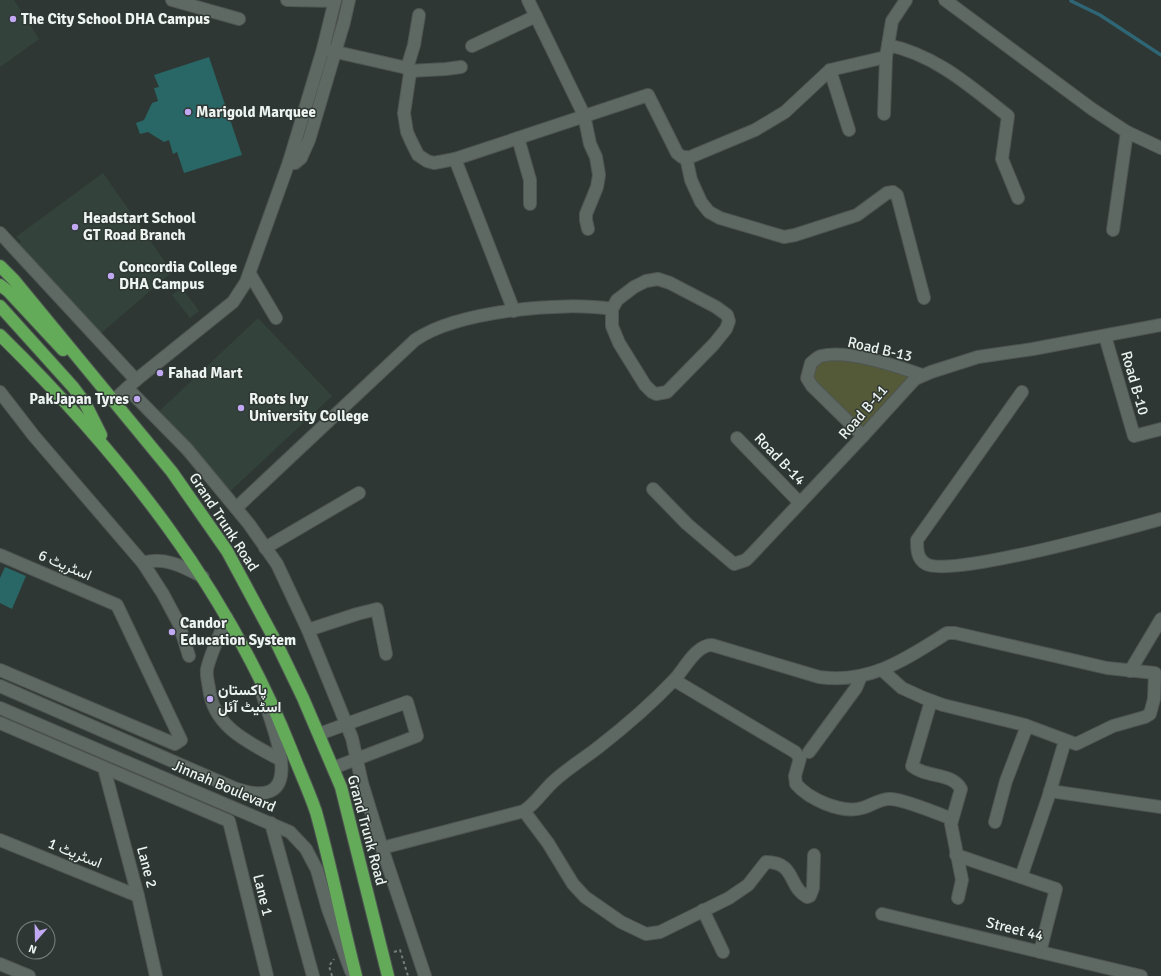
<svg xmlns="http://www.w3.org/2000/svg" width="1161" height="976" font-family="Signika,Vazirmatn,sans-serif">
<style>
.built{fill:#33433c}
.green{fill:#545937}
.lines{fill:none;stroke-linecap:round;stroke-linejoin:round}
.stream{stroke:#2f6676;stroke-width:3.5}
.building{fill:#296666}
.minor-casing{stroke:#4e5552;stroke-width:14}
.highway-casing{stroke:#4e5552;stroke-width:14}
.path{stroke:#767e7b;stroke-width:2;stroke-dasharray:3 3;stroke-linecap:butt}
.minor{stroke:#5f6964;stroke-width:12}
.highway{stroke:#64ab59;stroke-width:12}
.poi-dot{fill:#c1a8f3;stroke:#2e3733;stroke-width:1.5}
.labels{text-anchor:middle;stroke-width:3;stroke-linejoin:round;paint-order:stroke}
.poi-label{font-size:15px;font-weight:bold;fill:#edf3f0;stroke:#2e3733;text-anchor:start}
.street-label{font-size:15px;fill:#edf3f0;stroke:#2e3733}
</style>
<rect width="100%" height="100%" fill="#2e3733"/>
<g class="built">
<path d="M0,0H14L39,39L0,67Z"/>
<path d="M103,173L172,272L100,334L17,246L21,241L16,237Z"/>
<path d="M182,288L199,311L190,318L172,295Z"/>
<path d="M258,318L332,396L223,498L150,420Z"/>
</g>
<path class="green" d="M834,356L920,376L863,433L813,385V363Z"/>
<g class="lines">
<path class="stream" d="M1071,1L1100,15L1161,55"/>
</g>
<g class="building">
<path d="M209,57L242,155L184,173L177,152L173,154L169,140L164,142L148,132L140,134L136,123L144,120L152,103L158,101L154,88L159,87L154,75Z"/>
<path d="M5,567L26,576L12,609L0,603V578Z"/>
</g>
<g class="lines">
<g class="minor-casing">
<g id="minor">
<path d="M172,0L239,19"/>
<path d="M287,0L335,1"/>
<path d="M528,0L584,115L590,144L596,157L599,175L597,187L586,214V220L588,229"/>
<path d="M945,0L1092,109L1127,132L1161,148"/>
<path d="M888,45C936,55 971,87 1008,116L1002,159L1018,198"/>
<path d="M472,46L536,16"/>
<path d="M323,49L407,68L410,73L404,113L407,132L411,141L418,155L427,161L434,163L455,159L648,95L677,153L682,157L688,158L755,130L785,112L830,70L886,57"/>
<path d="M407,68L414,45L419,15"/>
<path d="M830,70L849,130"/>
<path d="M409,71L446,69L461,67"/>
<path d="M884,114L886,57L892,21L906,0"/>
<path d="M518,138L530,180V204"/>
<path d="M686,157L691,180L701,202L709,212L720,218L784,237L795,235L857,215L887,193L893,192L897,195L924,298"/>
<path d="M455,159L514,311"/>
<path d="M289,162L295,163L301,158L309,140L344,22L349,0"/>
<path d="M1113,230L1127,132"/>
<path d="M0,233L136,380"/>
<path d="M250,274L276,318"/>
<path d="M658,279L670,283L716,307L727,315L729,321L726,329L714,344L667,392L656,394L652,392L645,385L619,343L612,326V309L617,300L634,287L646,281Z"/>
<path d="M1105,336L1134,436L1161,429"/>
<path d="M127,388L187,449L249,524L277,564L308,630L352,738L362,783L382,848L425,976"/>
<path d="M0,392L34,436L143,563L163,594L179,624L189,656"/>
<path d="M1022,392L917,540C917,549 917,559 926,564C951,578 1125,529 1161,519"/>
<path d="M114,400L136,380L233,302L246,282L289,162L323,49L335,0"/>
<path d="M863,436L812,386L807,378L811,363C814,361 817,357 821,356C847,349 897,366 922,375"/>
<path d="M737,438L800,503"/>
<path d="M653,489L687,524L734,564L746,560L751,555L863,436L915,379L931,372L978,357L1033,349L1161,325"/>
<path d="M236,508L415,340C457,311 562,301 612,309"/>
<path d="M265,548L359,493"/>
<path d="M0,555L117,605L181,740L175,744L0,670"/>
<path d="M143,563C164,556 184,567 203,577"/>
<path d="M227,618C220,634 211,652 207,669C206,675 208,682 209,688C213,727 249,743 281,760"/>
<path d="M308,630L357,614L377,609L386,654"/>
<path d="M1130,671L1161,619"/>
<path d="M674,680L795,752L800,758L795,776L796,784C809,799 841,814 862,808C871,806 880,798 891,799C905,800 937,813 952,819"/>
<path d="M0,686L234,788C312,815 273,730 262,693"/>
<path d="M931,701L912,766C926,778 952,772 961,789L951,824L962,880L958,898"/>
<path d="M0,708L290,832L306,849L317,870L328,909L351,971"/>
<path d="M0,723L229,821L267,976"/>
<path d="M319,734L407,702L417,736L333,768"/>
<path d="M809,752L856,688L861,676"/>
<path d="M104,768L138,896L156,976"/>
<path d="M1050,791L1161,807"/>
<path d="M524,811L548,843L573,884L585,897L621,922L646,934L660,932L729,898L748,885L766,862C796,862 788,887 807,897L810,896L813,888L814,855"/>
<path d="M995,822L1006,781L1027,726"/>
<path d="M271,823L313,976"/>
<path d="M0,840L138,896"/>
<path d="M382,848L524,811C536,803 543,791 554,781C568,768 585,758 600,746C627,725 652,703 675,679C685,668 696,645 712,645L819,677C870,684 906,659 947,633H955L1107,668L1155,673L1154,699L1150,714L1145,717L1113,726L1076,744L1025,725L943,705L924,698L902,688L882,670"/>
<path d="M956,855L1056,889L1040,952"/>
<path d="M1021,877L1048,798L1065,741"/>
<path d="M703,910L723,952"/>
<path d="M882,914L1141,976"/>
<path d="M0,964L29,976"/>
</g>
</g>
<g class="highway-casing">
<g id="highway">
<path d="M0,266L14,280L172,472L227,551L276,642L303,698L341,787L388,976"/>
<path d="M0,285L8,291L63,350"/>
<path d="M0,306L73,387L85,403L101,435"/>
<path d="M0,335C123,456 227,588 291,749C299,770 309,791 316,812C331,866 342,922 356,976"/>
</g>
</g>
<g class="path">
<path d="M394,952L400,950L408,976"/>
<path d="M332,976L329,966L334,959"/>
</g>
<use href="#minor" class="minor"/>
<use href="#highway" class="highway"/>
</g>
<g class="poi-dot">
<circle cx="13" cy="19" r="4"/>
<circle cx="188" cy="112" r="4"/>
<circle cx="75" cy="227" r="4"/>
<circle cx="111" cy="276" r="4"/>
<circle cx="160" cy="373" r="4"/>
<circle cx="137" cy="399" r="4"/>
<circle cx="241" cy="408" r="4"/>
<circle cx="172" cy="632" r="4"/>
<circle cx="210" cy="699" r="4"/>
</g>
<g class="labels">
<g class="poi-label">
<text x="21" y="24">The City School DHA Campus</text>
<text x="196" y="117">Marigold Marquee</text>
<text x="83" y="223">Headstart School<tspan x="83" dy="17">GT Road Branch</tspan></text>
<text x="119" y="272">Concordia College<tspan x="119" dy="17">DHA Campus</tspan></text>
<text x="168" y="378">Fahad Mart</text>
<text x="129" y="404" text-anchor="end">PakJapan Tyres</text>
<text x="249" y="404">Roots Ivy<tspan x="249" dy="17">University College</tspan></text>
<text x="180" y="628">Candor<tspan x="180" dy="17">Education System</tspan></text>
<text x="218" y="695">پاکستان<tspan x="218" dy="17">اسٹیٹ آئل</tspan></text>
</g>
<g class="street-label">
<text transform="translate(880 349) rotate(13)" y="5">Road B-13</text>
<text transform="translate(1135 383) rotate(74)" y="5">Road B-10</text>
<text transform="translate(863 412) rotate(-49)" y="5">Road B-11</text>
<text transform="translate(780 459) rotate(46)" y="5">Road B-14</text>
<text transform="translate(224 522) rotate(57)" y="5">Grand Trunk Road</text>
<text transform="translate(65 565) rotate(23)" y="5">اسٹریٹ 6</text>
<text transform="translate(224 786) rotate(23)" y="5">Jinnah Boulevard</text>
<text transform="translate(367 830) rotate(75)" y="5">Grand Trunk Road</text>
<text transform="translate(75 853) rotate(22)" y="5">اسٹریٹ 1</text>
<text transform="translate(147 867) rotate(75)" y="5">Lane 2</text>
<text transform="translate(263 895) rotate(76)" y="5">Lane 1</text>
<text transform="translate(1015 929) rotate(14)" y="5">Street 44</text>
</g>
</g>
<g transform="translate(36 940) rotate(200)"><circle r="19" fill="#2e3733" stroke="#7a827f"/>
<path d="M0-3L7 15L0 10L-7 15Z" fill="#c1a8f3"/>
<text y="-6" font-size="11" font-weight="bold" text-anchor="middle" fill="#edf3f0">N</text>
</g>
</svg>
